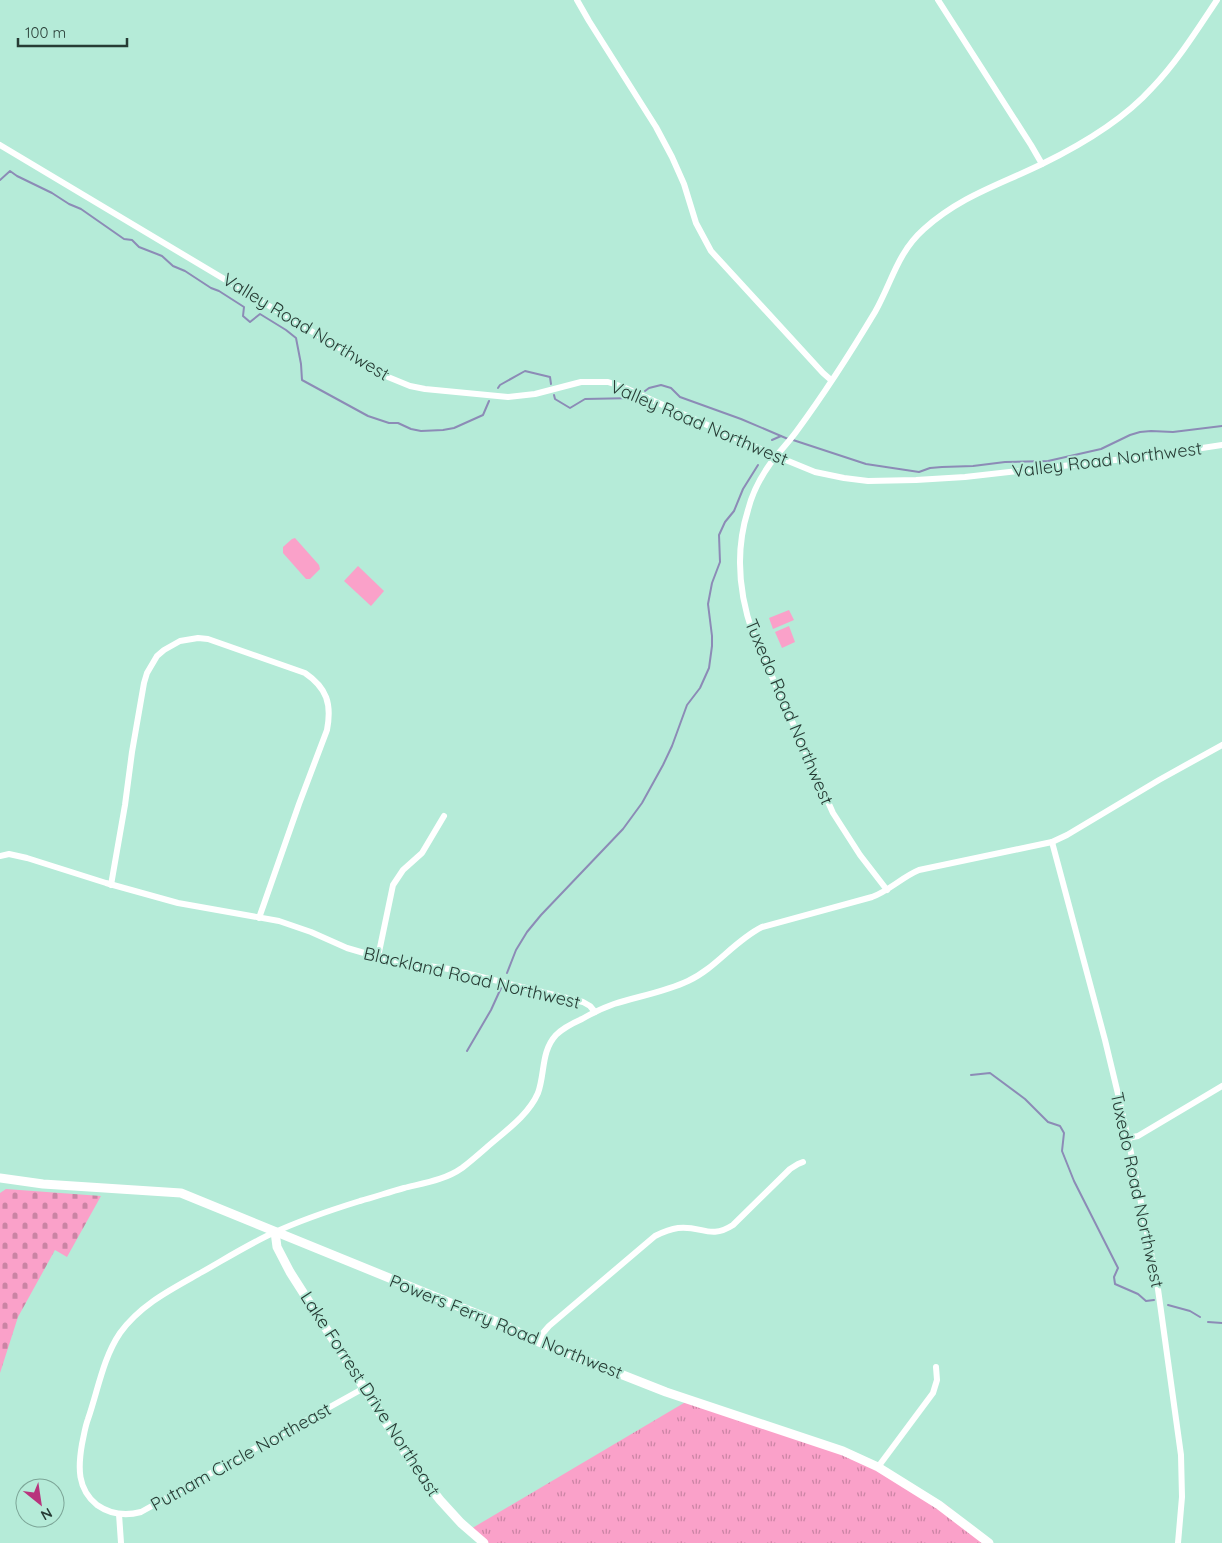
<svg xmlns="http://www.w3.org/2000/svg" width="1222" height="1543" font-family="Quicksand,sans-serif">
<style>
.grass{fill:url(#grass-tufts)}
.cemetery{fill:url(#cemetery-stones)}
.pitch{fill:#faa1c9}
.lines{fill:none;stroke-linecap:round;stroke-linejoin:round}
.stream{stroke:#8c8bb6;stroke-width:2}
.street{stroke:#fff;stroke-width:6}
.secondary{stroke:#fff;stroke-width:9}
.labels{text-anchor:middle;stroke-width:4;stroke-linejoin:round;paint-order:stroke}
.street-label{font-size:18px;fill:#273c35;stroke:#b5ebd8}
</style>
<defs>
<pattern id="grass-tufts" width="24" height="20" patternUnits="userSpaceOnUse" patternTransform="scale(1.25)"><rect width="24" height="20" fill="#faa1c9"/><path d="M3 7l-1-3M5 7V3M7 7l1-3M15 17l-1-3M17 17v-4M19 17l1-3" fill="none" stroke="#ca84a4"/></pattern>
<pattern id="cemetery-stones" width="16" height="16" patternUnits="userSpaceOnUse" patternTransform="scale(1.25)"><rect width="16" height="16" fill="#faa1c9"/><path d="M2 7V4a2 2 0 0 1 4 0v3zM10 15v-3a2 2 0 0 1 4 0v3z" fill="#ca84a4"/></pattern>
</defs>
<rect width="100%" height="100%" fill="#b5ebd8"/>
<path class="grass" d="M694,1397L872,1462L948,1506L988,1543H485L469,1530Z"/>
<path class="cemetery" d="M6,1189L101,1196L67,1257L55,1250L18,1317L0,1373V1193Z"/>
<g class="pitch">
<path d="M295,538L319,565L320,569L310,579H306L283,553V547L292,539Z"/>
<path d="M358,566L384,591L371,606L344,581Z"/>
<path d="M789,610L794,620L773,629L769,618Z"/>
<path d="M789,626L795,642L782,648L775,632Z"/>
</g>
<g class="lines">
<g class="stream">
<path d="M0,180L10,171L17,176L52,193L69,204L81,209L124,239L132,240L139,247L162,256L173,266L185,271L211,288L219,291L244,307L243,316L250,322L260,314L286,330L296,338L301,364L302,380L368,416L389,423H398L411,429L421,431L443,430L454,428L483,415L489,401"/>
<path d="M498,388L500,385L525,371L550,377L551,384"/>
<path d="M645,391L649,388L661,385L671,388L680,397L741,419L788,439"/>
<path d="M554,395L555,399L570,408L585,399L635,398"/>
<path d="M772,440L781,436"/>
<path d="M793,440L866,464L919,472L930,468L942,467L973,466L1005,462L1048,461L1101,449L1130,435L1140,432L1151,431L1173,432L1222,426"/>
<path d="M507,973L516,950L527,932L541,915L623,829L642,803L663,765L672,746L687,705L700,688L709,668L712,646V636L708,604L712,583L720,562L719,535L725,522L734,511L743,489L758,465"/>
<path d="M467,1051L491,1010L501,988"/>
<path d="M971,1075L990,1073L1025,1099L1048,1122L1060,1126L1064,1133L1062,1151L1074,1181L1118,1268L1114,1277L1115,1284L1138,1294L1146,1301L1154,1300"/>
<path d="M1168,1305L1190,1311L1200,1317"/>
<path d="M1208,1322L1222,1323"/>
</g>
<g class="street">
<path d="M577,0L589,21L656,127L672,157L684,184L696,223L711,251L823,373L831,380"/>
<path d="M938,0L1031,145L1042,164"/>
<path d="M0,145L388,377L410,386L425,389L508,397L535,394L581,382H608L623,387L776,456L815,472L844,478L868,481L916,480L965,477L1150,456L1222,445"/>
<path d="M1052,842L1105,1040L1118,1094L1128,1138L1157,1282L1181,1455L1182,1497L1178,1543"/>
<path d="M0,856L9,854L27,858L106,883L178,903L279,921L311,932L347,948L371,955L395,961L449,969L583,1002L590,1006L595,1012"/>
<path d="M111,885L125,805L132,752L144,683L147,673L157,656L164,650L180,641L198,638L208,639L305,673C327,688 332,704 327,730L299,804L259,918"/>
<path d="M887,890L860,855L833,813L753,634C739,594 735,551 748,510C752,494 760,478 770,464C778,453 788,443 796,432C824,394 851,352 875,312C892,282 897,253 924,229C961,196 999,185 1042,164C1079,146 1124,119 1152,88C1177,62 1197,30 1217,0"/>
<path d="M378,957L393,885L403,870L422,853L444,816"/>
<path d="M1128,1138L1138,1136L1222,1086"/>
<path d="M539,1342L543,1333L549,1326L655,1236C663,1232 670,1229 678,1228C701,1225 710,1240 733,1225L790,1169L798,1164L803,1162"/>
<path d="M364,1388L141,1512C126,1516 110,1514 97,1505C77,1489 78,1467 82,1444C84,1435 85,1427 88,1419C98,1390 103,1358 120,1333C141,1304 172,1289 202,1272C225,1259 249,1244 273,1233C301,1220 331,1210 360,1201C375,1197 389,1192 404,1188C424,1183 445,1180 462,1168C470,1162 478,1155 486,1148C504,1132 528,1116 538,1093C545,1074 541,1051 556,1035C563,1028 573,1023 582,1019C592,1013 603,1008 614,1004C639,996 665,992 688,981C716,968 734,941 762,927L872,897C889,891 902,877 919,870L1052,842L1067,835L1159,780L1222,745"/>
<path d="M878,1467L933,1393L937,1380L936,1367"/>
<path d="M119,1514L121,1543"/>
</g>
<g class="secondary">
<path d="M0,1178L43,1184L181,1193L502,1324L539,1342L666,1392L843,1451L878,1467L939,1505L989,1543"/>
<path d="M275,1232L277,1247L290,1272L415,1468L440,1500L461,1523L484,1543"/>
</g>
</g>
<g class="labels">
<g class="street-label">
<text transform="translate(306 327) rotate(31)" y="6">Valley Road Northwest</text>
<text transform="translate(699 423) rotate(23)" y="6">Valley Road Northwest</text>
<text transform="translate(1107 460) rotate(-7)" y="6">Valley Road Northwest</text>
<text transform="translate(789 712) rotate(67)" y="6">Tuxedo Road Northwest</text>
<text transform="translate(472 978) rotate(13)" y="6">Blackland Road Northwest</text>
<text transform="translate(1137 1190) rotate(78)" y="6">Tuxedo Road Northwest</text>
<text transform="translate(506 1327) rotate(22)" y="6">Powers Ferry Road Northwest</text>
<text transform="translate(370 1394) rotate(57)" y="6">Lake Forrest Drive Northeast</text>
<text transform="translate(241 1457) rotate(-29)" y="6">Putnam Circle Northeast</text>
</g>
</g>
<g transform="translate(40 1503) rotate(150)"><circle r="24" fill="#b5ebd8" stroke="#7ca597"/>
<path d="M0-4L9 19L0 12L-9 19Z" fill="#b8357d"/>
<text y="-8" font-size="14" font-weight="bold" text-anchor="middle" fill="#273c35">N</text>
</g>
<path d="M18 38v8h109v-8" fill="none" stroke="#273c35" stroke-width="2.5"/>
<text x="25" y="38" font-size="15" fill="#273c35" stroke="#b5ebd8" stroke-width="4" paint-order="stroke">100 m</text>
</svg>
